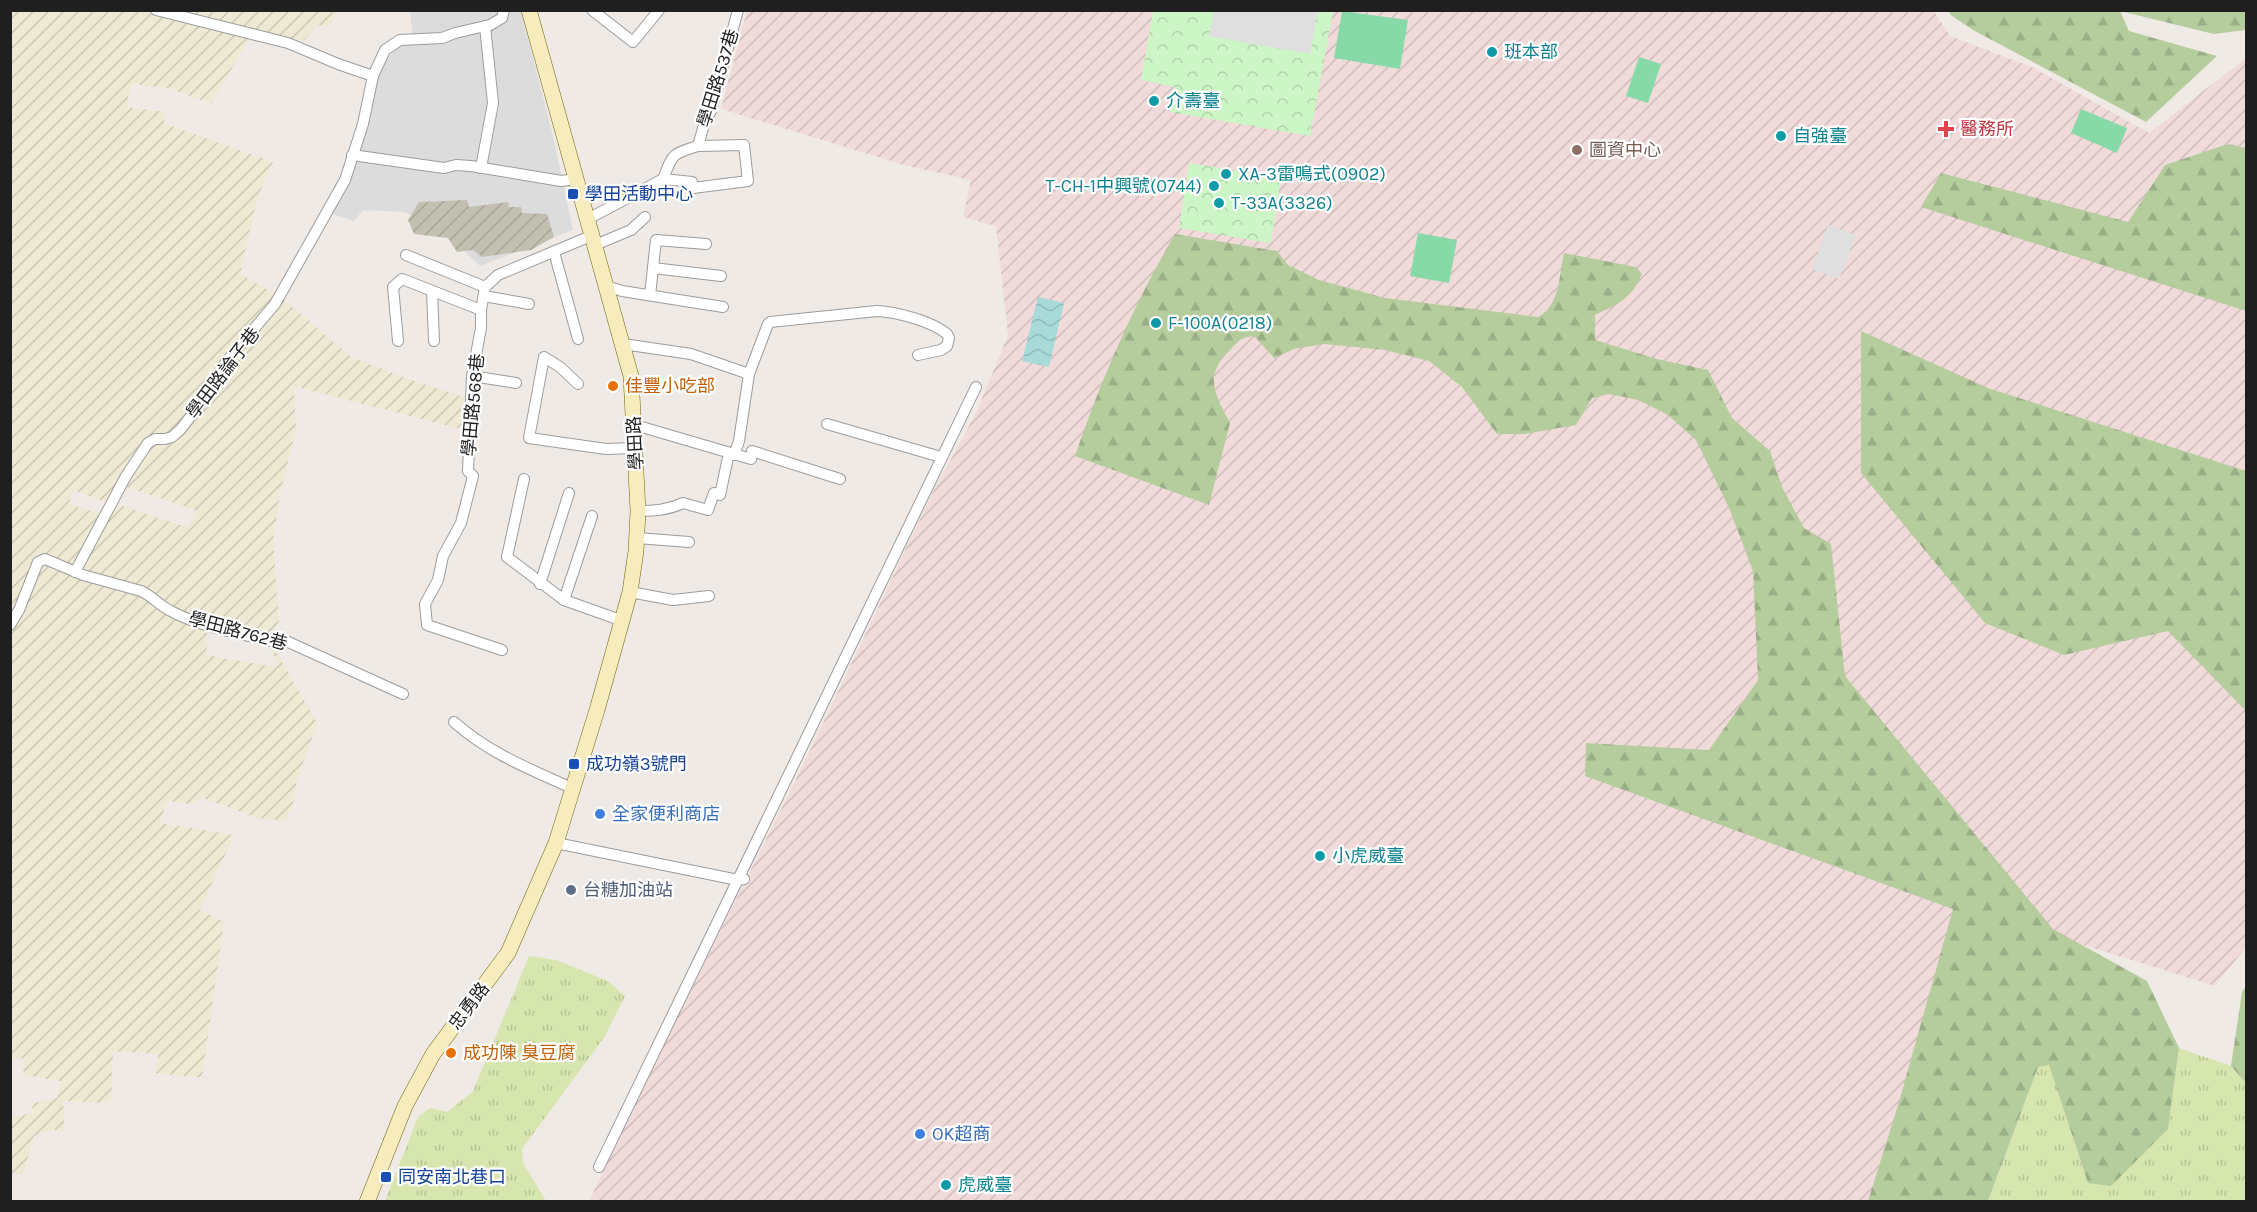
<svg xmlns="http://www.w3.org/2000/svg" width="2257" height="1212" font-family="Karla,'Noto Sans TC',sans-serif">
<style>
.residential{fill:#dddcdc}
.military{fill:url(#military-furrows)}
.construction{fill:url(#construction-furrows)}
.farmland{fill:url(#farmland-furrows);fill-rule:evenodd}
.grass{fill:url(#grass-tufts)}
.forest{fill:url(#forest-firs)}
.park{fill:url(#park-crowns)}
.pitch{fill:#88d9a8}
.parking{fill:#dfdfdf}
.water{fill:url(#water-waves)}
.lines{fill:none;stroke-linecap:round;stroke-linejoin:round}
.street-casing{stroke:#9c9c9c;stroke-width:12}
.secondary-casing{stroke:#70650b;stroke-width:16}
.street{stroke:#fff;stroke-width:10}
.secondary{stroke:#f6ecbd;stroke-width:15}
.culture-dot{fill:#0f9aa8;stroke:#fff;stroke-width:2}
.health-dot{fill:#e0444e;stroke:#fff;stroke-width:2}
.education-dot{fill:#8d6e63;stroke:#fff;stroke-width:2}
.transit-dot{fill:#1a4fb4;stroke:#fff;stroke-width:2}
.food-dot{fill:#e8710a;stroke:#fff;stroke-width:2}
.shop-dot{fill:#3f7fe0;stroke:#fff;stroke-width:2}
.service-dot{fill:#5c6f8a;stroke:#fff;stroke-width:2}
.labels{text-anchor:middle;stroke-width:4.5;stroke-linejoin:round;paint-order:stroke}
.culture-label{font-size:18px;fill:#0d838f;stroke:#fff;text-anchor:start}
.street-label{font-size:18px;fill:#1f1f1f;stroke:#fff}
.health-label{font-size:18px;fill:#be3a42;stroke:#fff;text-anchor:start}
.education-label{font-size:18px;fill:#785e54;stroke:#fff;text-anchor:start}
.transit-label{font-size:18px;fill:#164399;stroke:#fff;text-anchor:start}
.food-label{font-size:18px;fill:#c56008;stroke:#fff;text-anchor:start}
.shop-label{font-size:18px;fill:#366cbe;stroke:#fff;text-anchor:start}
.service-label{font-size:18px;fill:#4e5e75;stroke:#fff;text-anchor:start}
</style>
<defs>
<pattern id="military-furrows" width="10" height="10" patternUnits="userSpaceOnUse" patternTransform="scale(1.5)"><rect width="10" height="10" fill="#f0dbda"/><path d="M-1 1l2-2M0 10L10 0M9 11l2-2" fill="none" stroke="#cdbcbb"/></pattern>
<pattern id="construction-furrows" width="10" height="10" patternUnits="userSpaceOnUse" patternTransform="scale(1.5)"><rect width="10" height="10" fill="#c3bfb1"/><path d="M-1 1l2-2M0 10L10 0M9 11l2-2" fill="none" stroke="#a7a498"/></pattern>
<pattern id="farmland-furrows" width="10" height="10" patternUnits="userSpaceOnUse" patternTransform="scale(1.5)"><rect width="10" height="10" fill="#ede9d2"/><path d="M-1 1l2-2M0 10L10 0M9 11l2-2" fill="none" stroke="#cbc7b4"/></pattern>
<pattern id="grass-tufts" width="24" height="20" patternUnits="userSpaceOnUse" patternTransform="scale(1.5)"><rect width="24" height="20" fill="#d6e6ae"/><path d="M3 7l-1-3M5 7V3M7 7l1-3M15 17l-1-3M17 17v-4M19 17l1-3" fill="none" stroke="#b7c595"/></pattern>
<pattern id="forest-firs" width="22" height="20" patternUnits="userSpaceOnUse" patternTransform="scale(1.5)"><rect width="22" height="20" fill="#b5cc9d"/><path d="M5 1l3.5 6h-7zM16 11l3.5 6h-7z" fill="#9baf87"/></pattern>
<pattern id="park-crowns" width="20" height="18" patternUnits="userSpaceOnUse" patternTransform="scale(1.5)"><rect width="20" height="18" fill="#ccf6c5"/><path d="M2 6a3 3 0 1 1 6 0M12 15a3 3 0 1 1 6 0" fill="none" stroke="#afd2a9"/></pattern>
<pattern id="water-waves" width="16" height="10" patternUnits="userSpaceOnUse" patternTransform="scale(1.5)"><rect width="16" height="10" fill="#a8dada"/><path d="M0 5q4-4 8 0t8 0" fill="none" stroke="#90bbbb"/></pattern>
</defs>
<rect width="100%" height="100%" fill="#efeae5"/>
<path class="residential" d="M410,11H521L554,140L573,230L480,266L436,224L403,212L363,210L354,221L324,211L348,176L362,119L385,61L403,41L413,39Z"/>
<path class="military" d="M747,11H1934L1950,36L2032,67L2149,133L2246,58V947L2215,986L1993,917L1890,1201L589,1202L629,1115L803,765L933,492L976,413L1008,335L996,226L963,217L971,180L904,165L721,109Z"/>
<path class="construction" d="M467,200L469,207L508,202L509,207H521L522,213L547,214L554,237L531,250L482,257L473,250L457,252L448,238L414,234L408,220L419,202Z"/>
<path class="farmland" d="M11,11H337L329,27L317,25L304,41L255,29L211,104L169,88L131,84L126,107L165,112L164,123L273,162L257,199L240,274L281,297L351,357L405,378L470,399L468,431L294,386L296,430L281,489L273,539L279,622L268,637L317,723L297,780L293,804L285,821L258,818L199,797L193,804L167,801L160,823L234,835L200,910L224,922L202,1078L155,1073L158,1054L113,1051L111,1103L63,1101L65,1132L54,1130L34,1136L23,1174H11V1116L32,1114L33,1103L57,1098L60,1081L23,1075L25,1058L10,1059ZM124,486L195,510L189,528L117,504ZM73,490L108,503L104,515L69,504ZM208,626L268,643L278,665L269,666L206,655Z"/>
<g class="grass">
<path d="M529,956L556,960L608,981L625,996L605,1036L522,1149L523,1163L546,1201H385L418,1117L430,1108L447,1112L473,1091Z"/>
<path d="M2179,1048L2231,1066L2246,1083V1201L1988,1202L2038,1067L2049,1064L2088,1183L2168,1129Z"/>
</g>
<g class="forest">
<path d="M1948,11H2246V30L2214,34L2120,11L2129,31L2217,56L2146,122L1973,30L1952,16Z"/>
<path d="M2228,144L2246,148V311L1921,207L1941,173L2128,222L2165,165Z"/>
<path d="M1175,234L1277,251L1288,265L1319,280L1385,298L1538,317C1560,306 1559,275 1564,253L1636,267L1642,274C1630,300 1620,303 1595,315V340L1657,359L1708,370L1732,418L1770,451L1783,489L1804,528L1831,544L1845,676L2053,929L2147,981L2179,1048L2168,1129L2111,1186L2088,1183L2049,1065L2038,1067L1988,1201H1868L1899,1102L1953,909L1585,776L1586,743L1709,750L1758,680L1753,571L1729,508L1696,440L1668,415L1638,400L1609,394L1592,398L1576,425L1525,434H1497L1462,387L1429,361L1385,350L1324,344L1294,349L1274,358L1254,336C1242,337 1238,341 1230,350C1203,376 1215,394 1230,423L1209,505L1075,456C1101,379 1134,304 1175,234Z"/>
<path d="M1861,331L1988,388L2246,471V711L2168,631L2064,655L1985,623L1861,473Z"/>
<path d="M2246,986V1083L2231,1066L2242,992Z"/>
</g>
<g class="park">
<path d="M1153,11H1333L1310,136L1170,112L1175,87L1141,80Z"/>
<path d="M1189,163L1281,178L1271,243L1179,228Z"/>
</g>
<g class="pitch">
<path d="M1342,11L1408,20L1400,69L1334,58Z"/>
<path d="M1639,57L1661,64L1648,103L1626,96Z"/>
<path d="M2081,109L2127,128L2117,153L2071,133Z"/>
<path d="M1418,233L1457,240L1449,283L1410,276Z"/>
</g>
<g class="parking">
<path d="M1214,10L1318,11L1310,54L1209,36Z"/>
<path d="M1828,225L1856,235L1839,279L1812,269Z"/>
</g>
<path class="water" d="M1038,297L1064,303L1049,367L1022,361Z"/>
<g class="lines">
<g class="street-casing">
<g id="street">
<path d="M156,10L288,43L338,64L373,76"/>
<path d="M592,10L633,42L659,10"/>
<path d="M352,155L444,168L456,165L471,166L561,181L577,179"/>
<path d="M481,168L493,103L485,26"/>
<path d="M663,179C673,154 671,154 698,146L705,121L711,111L738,10"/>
<path d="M588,219L663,179L692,182L693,188L748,181L744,145L698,146"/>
<path d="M595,245L631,230L645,217"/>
<path d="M554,252L578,339"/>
<path d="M406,255L485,287"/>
<path d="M653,268L721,276"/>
<path d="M606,286L622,291L723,307"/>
<path d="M432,291L434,341"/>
<path d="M650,295L656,240L706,244"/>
<path d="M484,296L529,304"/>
<path d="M398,341L393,287L402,279L481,310"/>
<path d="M623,344L691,354L749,374"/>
<path d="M472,376L516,383"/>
<path d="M578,384L560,367L544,357L529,438L606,449L635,448"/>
<path d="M827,424L941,457"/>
<path d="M635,425L751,459L752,451L840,479"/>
<path d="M734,455L739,441L749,374L768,324L770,322L877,311C896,312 932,321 947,334L949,338L947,346L941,350L918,355"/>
<path d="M524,479L507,557L564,600L623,621"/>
<path d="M638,511C654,511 668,510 683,503L708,510L714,493L720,495L729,453"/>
<path d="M637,538L689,542"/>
<path d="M75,572L126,476L148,443L155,439H165L172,437L180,430L198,407L226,362L275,304L345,180L363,124L373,76L385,50L400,40L442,38L455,33L490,25L502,18L504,10"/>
<path d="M540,584L569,493"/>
<path d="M630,592L673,600L709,596"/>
<path d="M564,600L592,516"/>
<path d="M10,625L19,610L38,562L45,559L83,575L141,591C152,596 159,605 169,610C197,626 238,633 270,641L273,639L286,641L403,694"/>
<path d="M502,650L427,625L425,604L438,580L443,556L461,523L473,476L468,471L472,376L481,328V310L485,287L498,275L593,235"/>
<path d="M454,722C490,754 530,769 574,789"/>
<path d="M556,843L738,880L744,879"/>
<path d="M599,1167L976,387"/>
</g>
</g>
<g class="secondary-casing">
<path id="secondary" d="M367,1202L405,1106L433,1054L508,953L556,843L597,710L630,592L636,551L638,511L631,376L529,10"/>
</g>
<use href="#street" class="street"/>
<use href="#secondary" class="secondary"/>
</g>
<g class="culture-dot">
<circle cx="1492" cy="52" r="6"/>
<circle cx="1154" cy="101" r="6"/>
<circle cx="1781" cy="136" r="6"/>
<circle cx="1226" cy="174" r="6"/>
<circle cx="1214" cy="186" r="6"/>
<circle cx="1219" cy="203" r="6"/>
<circle cx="1156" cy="323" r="6"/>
<circle cx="1320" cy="856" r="6"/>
<circle cx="946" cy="1185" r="6"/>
</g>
<path class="health-dot" d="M1943 120h6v6h6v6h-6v6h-6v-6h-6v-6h6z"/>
<circle class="education-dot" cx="1577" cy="150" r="6"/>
<g class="transit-dot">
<rect x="567" y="188" width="12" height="12" rx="3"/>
<rect x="568" y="758" width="12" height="12" rx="3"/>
<rect x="380" y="1171" width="12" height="12" rx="3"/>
</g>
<g class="food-dot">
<circle cx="613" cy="386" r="6"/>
<circle cx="451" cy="1053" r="6"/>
</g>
<g class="shop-dot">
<circle cx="600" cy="814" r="6"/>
<circle cx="920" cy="1134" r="6"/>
</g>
<circle class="service-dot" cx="571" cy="890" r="6"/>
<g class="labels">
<g class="culture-label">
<text x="1504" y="58">班本部</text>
<text x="1166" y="107">介壽臺</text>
<text x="1793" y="142">自強臺</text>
<text x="1238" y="180">XA-3雷鳴式(0902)</text>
<text x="1202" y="192" text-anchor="end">T-CH-1中興號(0744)</text>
<text x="1231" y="209">T-33A(3326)</text>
<text x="1168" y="329">F-100A(0218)</text>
<text x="1332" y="862">小虎威臺</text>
<text x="958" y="1191">虎威臺</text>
</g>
<g class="street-label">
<text transform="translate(718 78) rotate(-73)" y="6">學田路537巷</text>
<text transform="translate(223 373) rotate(-53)" y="6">學田路論子巷</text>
<text transform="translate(473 405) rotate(-85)" y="6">學田路568巷</text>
<text transform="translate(635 443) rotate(-93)" y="6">學田路</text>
<text transform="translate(238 631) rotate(15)" y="6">學田路762巷</text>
<text transform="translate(469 1006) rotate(-53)" y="6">忠勇路</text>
</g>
<g class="health-label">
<text x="1960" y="135">醫務所</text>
</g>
<g class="education-label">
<text x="1589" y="156">圖資中心</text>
</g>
<g class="transit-label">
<text x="585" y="200">學田活動中心</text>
<text x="586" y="770">成功嶺3號門</text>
<text x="398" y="1183">同安南北巷口</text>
</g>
<g class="food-label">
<text x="625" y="392">佳豐小吃部</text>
<text x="463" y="1059">成功陳 臭豆腐</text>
</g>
<g class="shop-label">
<text x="612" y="820">全家便利商店</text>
<text x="932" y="1140">OK超商</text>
</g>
<g class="service-label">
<text x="583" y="896">台糖加油站</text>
</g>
</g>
<rect width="2257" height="1212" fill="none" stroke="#1f1f1f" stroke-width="24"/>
</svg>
